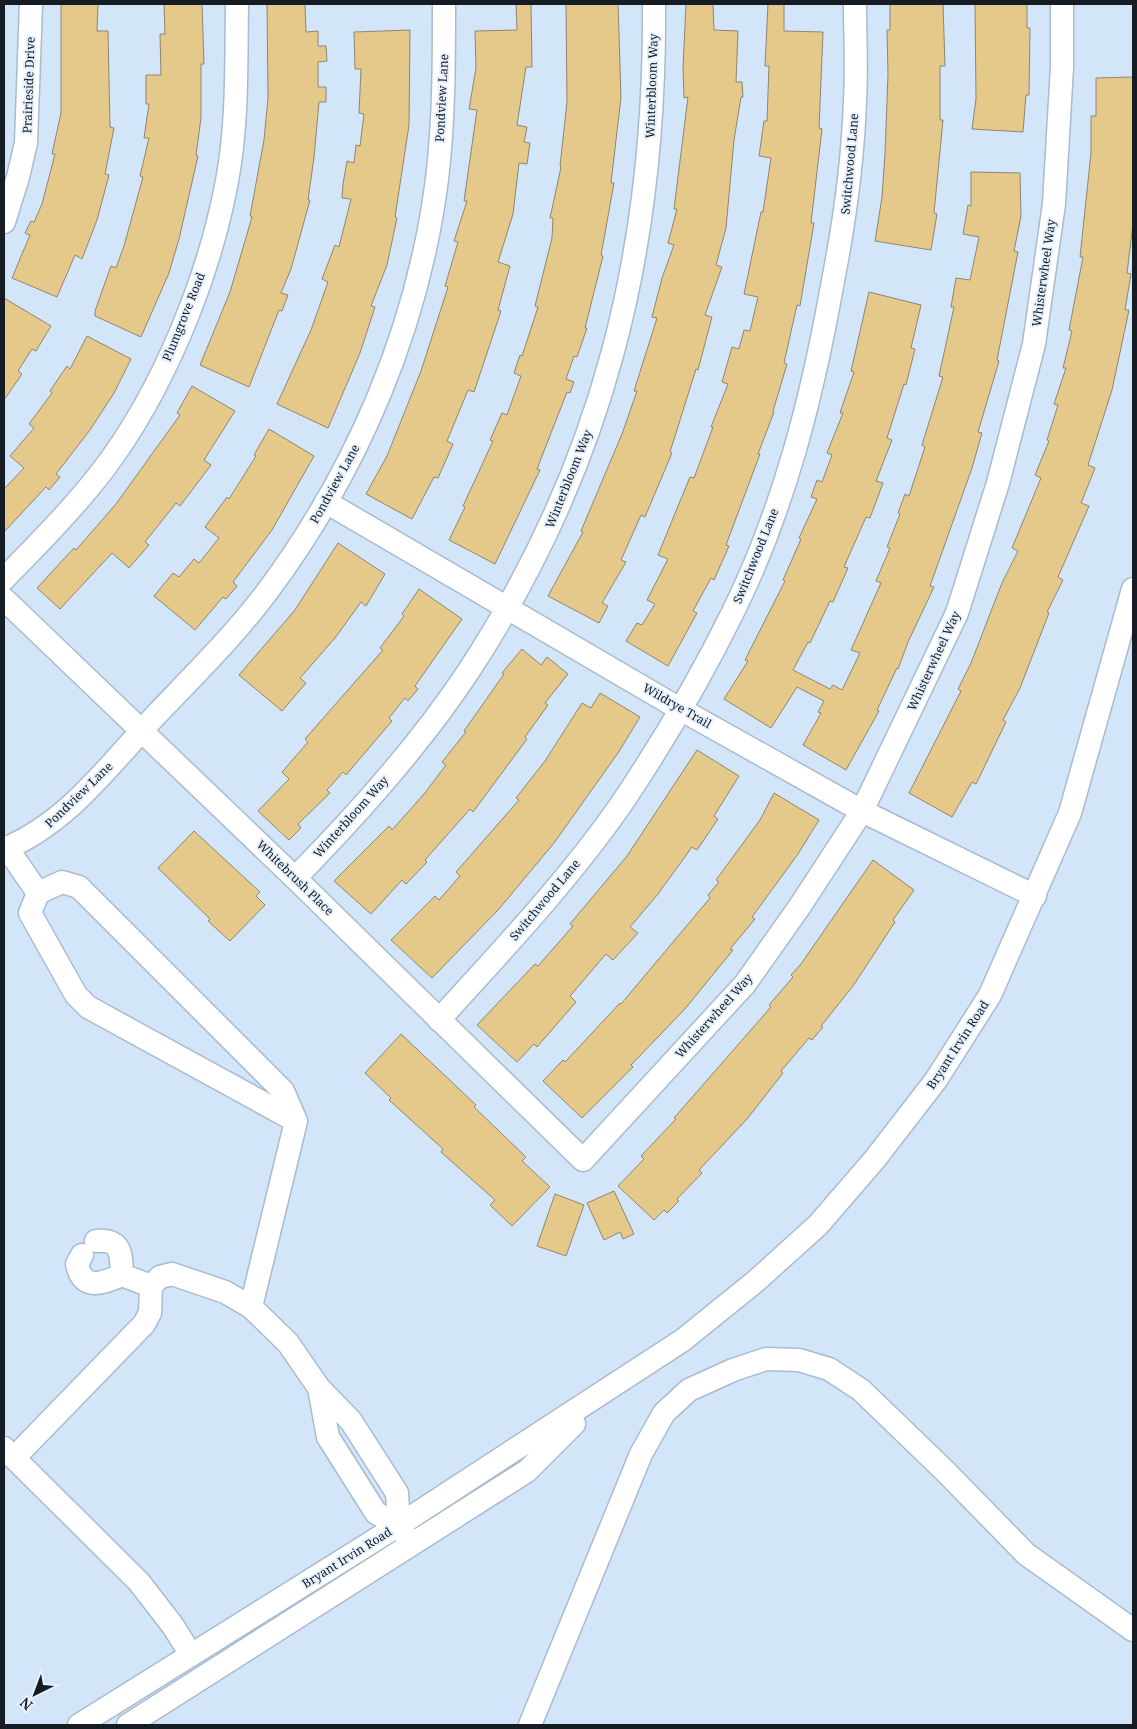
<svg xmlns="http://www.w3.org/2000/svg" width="1137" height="1729" font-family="'Noto Serif',serif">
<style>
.building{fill:#e4c98b;stroke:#908670}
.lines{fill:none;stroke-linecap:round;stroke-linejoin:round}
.minor-casing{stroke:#a9bbce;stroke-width:25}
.minor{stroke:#fff;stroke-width:22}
.labels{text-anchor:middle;stroke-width:4;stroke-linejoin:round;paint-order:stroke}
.street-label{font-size:12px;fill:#151c23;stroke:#e6f1fd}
</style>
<rect width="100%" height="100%" fill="#d2e5f9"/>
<g class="building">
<path d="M61,4H98L97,31H108L110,127L114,128L105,174L109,175L97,220L82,259L75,255L57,297L12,278L30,235L25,233L31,221L34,222L42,204L55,154H52L61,113Z"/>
<path d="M164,4H202L204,64H201V118L196,155L198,156L179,239L169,273L141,337L95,316V311L111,266L116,268L124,246L143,177L140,176L149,138H144L149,104H146V75H161L160,34H165Z"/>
<path d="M267,4H305L306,32L318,31V46H326L327,61L318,62V87H326V102H319L314,157L308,200H310L291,269L281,293L288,295L282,311L279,310L249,387L200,365L230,292L252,217L250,216L264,140L268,98Z"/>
<path d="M516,4H531L532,67H526L517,125L527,127L524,142L530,143L527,164L519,163L513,214L498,262L510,266L498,310L501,311L474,392L468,390L447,441L453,444L438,478L434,477L412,519L366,494L387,456L421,371L448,287L445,286L458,242L454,241L467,201H464L477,110L469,109L476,68L475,31L517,30Z"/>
<path d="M566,4H618L621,97L611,183H614L601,255L603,256L585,328H587L577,357L574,356L566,379L574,382L570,393L567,392L537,469L540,470L495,564L449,540L465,507L463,506L493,441L490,440L502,413L507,415L521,376L514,373L520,355L522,356L538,307L535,306L552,238L553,218H550L561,167L560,166L567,102Z"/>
<path d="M686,4H713L714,30L738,31L736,82H742L743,97H741L734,140L726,228L716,265L722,267L705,315L712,317L698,370L696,369L670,452L672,453L645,517L641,515L621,560L626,562L602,603L608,606L599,623L548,596L583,532L581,531L622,434L637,391H634L657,318L652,317L662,278L674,245L668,243L677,209H674L688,97L684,98L683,68Z"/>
<path d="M768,4H784V31L823,32L819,128L822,129L811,223H814L800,306L797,305L784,363L787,364L773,411L774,412L758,454H760L726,545L729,546L714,580L711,578L693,611L697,613L668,666L626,641L637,623L642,625L655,604L647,600L668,559L658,555L690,477L694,478L713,427H711L728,384L722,382L732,347L739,349L744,330L750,331L758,297L744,294L761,212H763L771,158L759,156L764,121H767L769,66H765Z"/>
<path d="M890,4H943L945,66H940V120H943L934,213L937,214L931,250L875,241L882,197L885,154L888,74L887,30H890Z"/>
<path d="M975,4H1027V28H1030L1029,95H1026L1023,132L972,129L976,99Z"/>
<path d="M410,30L409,125L395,217L397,218L387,265L371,306L375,307L360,353L328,428L277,404L311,330L328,282L322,279L335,245L339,247L351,199L342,198L343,184L347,161L354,163L356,145L360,146L364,114L359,113L361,69H355L354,32Z"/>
<path d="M1133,77V224L1127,273L1131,274L1125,310H1129L1112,390L1088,465L1095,468L1081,503L1089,506L1058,577L1063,580L1047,612L1049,613L1020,688L1003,720L1006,722L976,784L972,782L952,817L909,793L961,691L958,689L971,663L1002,583L1018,551L1012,548L1041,478L1035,475L1049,441L1047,440L1058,405L1054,404L1066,368H1063L1072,331L1069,330L1083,257H1080L1091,153V116H1096V78Z"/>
<path d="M971,172L1020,173L1021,216L1014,251L1018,252L997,360L999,361L978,432L982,433L972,468L930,586L934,587L908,642L898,669L897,668L877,710L879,711L846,770L803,745L821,713L818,712L824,701L797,687L771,728L724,699L748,661L745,660L785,581L783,580L801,539L799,538L817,499L811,497L817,480L822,482L832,455L827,453L843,413H840L854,372L851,371L869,292L921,305L911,348L915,349L906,385L904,384L887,438L892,440L876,481L883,483L870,518L866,517L844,567L848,568L833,602L830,601L810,643L808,642L793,670L830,689L833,685L842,690L860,653L851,650L881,583L876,581L890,548L887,547L900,514L898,513L905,494L909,496L925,447L922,445L943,377L939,376L954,307H951L956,278L970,280L979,237L963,234L968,205L971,206Z"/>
<path d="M4,298L51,326L36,351L32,349L18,371L22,374L4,400Z"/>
<path d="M87,336L131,359L114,393L90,430L56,474L60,477L49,490L46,487L4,532V489L24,468L10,456L34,428L29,424L52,393L50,391L67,366L70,369Z"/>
<path d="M192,386L235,411L204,460L211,465L180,506L176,503L145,542L149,545L129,568L112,553L60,609L37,588L74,548L76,550L116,504L180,415L177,413Z"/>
<path d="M269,429L314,456L272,530L233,582L237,586L226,599L223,597L195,630L154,596L173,573L179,577L194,559L199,563L219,538L205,527L227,497L229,499L256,456L254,455Z"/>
<path d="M338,543L385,574L366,606L361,602L335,638L300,678L306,683L282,711L239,675L295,610Z"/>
<path d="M419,589L462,619L415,686L418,689L408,701L405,698L389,718L392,721L346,775L343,772L327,790L330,793L298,824L301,828L289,840L258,811L289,779L282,772L308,742L305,739L383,650L380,648L404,616L402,614Z"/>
<path d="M522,649L541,665L547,657L568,674L545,703L548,705L525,737L527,739L473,812L470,809L425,860L427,862L406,884L402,880L371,914L334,881L389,826L392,830L424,794L446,765L442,762L466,732L464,731L504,674L502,673Z"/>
<path d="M600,693L640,717L618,753L554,843L499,909L432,978L391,940L435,896L439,900L460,876L456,872L519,800L516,798L545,761L582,703L591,708Z"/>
<path d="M697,750L739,776L714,816L718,819L697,850L692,847L658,894L630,927L638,933L613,960L606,954L570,996L576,1002L537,1047L534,1044L517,1062L477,1025L535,964L538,966L573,926L570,924L627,856Z"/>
<path d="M774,793L819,820L798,854L752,917L755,919L730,949L733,950L684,1010L631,1065L633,1067L582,1118L543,1081L563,1060L565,1062L620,1003L621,1004L710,898L708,895L719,882L716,880L760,820Z"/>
<path d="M194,831L260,892L256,896L265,905L230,941L208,921L210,919L158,868Z"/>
<path d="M873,860L914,890L893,920L895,922L853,986L821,1026L823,1027L812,1040L809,1038L781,1071L783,1073L747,1119L699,1170L702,1173L677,1199L679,1201L667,1213L664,1210L654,1220L618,1186L644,1159L641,1156L676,1119L674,1118L771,1007L769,1005L793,977L791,975L801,964Z"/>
<path d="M401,1034L476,1105L474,1107L526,1157L522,1161L550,1187L512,1226L490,1205L495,1200L441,1152L443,1149L389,1100L391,1098L365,1073Z"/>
<path d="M614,1191L634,1234L623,1239L620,1232L604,1240L587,1203Z"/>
<path d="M555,1194L584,1205L566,1256L537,1246Z"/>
</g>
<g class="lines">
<g class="minor-casing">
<g id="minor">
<path d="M4,222L18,177L26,143L31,4"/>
<path d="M326,502L680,709L862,811L1035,896"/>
<path d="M4,579C38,544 73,509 103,470C163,391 209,278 227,181C238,122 236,63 237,4"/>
<path d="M4,599L295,878L583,1160L745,984L800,906L862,811L957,613L998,483L1034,344L1054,204L1062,67V4"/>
<path d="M7,848L38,893"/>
<path d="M4,849C67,824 110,764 156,715C194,675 234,636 267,592C357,471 418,329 437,179C444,121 444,62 444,4"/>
<path d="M295,878C358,814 419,746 468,672C604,465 656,249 654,4"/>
<path d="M439,1020C502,950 568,881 622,803C663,742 701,677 733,612C784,509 812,398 832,286C844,225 853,163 855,100C857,68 855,36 855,4"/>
<path d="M96,1241C122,1239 121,1254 122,1275L151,1286"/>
<path d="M82,1255L77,1264C83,1292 103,1283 122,1275"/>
<path d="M251,1307L296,1121L88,1007L76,995L30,913L38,893L62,882L79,887L283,1091L296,1121"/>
<path d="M319,1388L328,1437L376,1513L399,1525"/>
<path d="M4,1448L139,1582L173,1626L191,1655"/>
<path d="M14,1458L144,1324L150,1313L151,1286L160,1277L172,1274L225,1292L251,1307L288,1343L319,1388L351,1421L397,1493L399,1525L411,1544"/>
<path d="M79,1725L399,1525L683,1340L756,1281L818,1225L875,1159L936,1080L990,995L1070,813L1133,589"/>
<path d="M128,1725L527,1471L574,1424"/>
<path d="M530,1725L641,1454L664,1413L689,1390L733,1370L766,1359L799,1360L829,1369L861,1390L946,1472L1026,1554L1133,1630"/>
</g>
</g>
<use href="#minor" class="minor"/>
</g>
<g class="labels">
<g class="street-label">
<text transform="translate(29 85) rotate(-88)" y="4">Prairieside Drive</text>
<text transform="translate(652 86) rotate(-88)" y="4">Winterbloom Way</text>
<text transform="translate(442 98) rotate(-87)" y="4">Pondview Lane</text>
<text transform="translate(850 164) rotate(-85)" y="4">Switchwood Lane</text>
<text transform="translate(1044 273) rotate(-82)" y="4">Whisterwheel Way</text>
<text transform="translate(184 317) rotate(-68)" y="4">Plumgrove Road</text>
<text transform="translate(569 479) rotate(-68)" y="4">Winterbloom Way</text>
<text transform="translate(335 484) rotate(-61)" y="4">Pondview Lane</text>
<text transform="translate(756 556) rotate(-68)" y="4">Switchwood Lane</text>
<text transform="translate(934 661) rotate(-65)" y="4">Whisterwheel Way</text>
<text transform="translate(677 706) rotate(30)" y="4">Wildrye Trail</text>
<text transform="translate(79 795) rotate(-44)" y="4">Pondview Lane</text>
<text transform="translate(351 817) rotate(-48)" y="4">Winterbloom Way</text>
<text transform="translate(295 878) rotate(44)" y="4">Whitebrush Place</text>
<text transform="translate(545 900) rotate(-50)" y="4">Switchwood Lane</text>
<text transform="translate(714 1016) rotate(-48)" y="4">Whisterwheel Way</text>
<text transform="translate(958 1045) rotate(-57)" y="4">Bryant Irvin Road</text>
<text transform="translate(347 1558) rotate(-32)" y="4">Bryant Irvin Road</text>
</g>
</g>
<rect width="1137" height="1729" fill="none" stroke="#151c23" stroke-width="10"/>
<g transform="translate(35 1694) rotate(222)" stroke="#e6f1fd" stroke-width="4" paint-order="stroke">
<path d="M0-4L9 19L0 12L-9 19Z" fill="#151c23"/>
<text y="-8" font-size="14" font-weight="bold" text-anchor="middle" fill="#151c23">N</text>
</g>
</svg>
